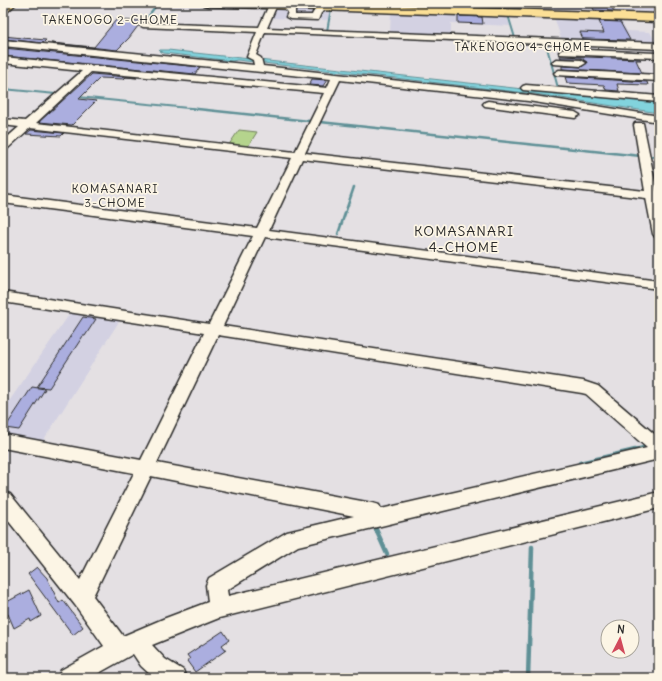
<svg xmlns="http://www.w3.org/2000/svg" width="662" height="681" font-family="Delius,sans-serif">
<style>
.built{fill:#d3d1e2}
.green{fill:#b5d48d;stroke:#70805c}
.water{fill:#82d3dd;stroke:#5f9096}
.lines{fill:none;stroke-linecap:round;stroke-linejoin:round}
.stream-far2{stroke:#5f9096;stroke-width:2}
.stream-far1{stroke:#5f9096;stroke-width:2.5}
.stream{stroke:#5f9096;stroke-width:4.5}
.building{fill:#abaedf;stroke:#2b2b2b}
.minor-casing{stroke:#2b2b2b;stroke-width:3}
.major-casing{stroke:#2b2b2b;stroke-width:3}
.highway-casing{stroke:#2b2b2b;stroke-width:3}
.minor{fill:#fcf5e5;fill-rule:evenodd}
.major{fill:#fbdf96;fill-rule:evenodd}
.highway{fill:#fbdf96;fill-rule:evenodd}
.labels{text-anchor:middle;stroke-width:3.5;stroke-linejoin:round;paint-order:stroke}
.far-neighbourhood-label{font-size:12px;letter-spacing:1px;fill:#2b2b2b;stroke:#fcf5e5}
.neighbourhood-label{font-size:14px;letter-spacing:1px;fill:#2b2b2b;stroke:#fcf5e5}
</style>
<rect width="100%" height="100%" fill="#e4e0e3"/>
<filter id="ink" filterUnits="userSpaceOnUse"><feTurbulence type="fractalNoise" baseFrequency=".025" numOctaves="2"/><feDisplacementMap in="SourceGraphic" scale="8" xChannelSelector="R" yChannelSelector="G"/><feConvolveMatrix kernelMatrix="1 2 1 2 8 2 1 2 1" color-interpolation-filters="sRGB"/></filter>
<g filter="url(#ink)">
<g class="built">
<path d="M392,3H500L502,7Z"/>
<path d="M506,3H659V12L508,7Z"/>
<path d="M274,7L330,9L329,20L271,18Z"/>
<path d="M391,11L507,15L510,26L451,23V36L390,34Z"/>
<path d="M554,17L620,19L627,31L650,32L657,44L562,41Z"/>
<path d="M71,312L120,320L41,444L3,437V410Z"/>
</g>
<path class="green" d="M239,130L257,132L247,148L228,146Z"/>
<path class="water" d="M160,50H168L532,90L659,101V113L535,94L237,60L232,61L164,53L159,51Z"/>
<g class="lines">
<g class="stream-far2">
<path d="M504,4L505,7"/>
<path d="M508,15L515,38"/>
<path d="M147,18L156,6"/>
<path d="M327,31L331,9"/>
<path d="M543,43L546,44L558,88"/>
<path d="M3,89L56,94"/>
<path d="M78,97L198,109"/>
</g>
<g class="stream-far1">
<path d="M188,108L309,121"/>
<path d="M320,122L641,156"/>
<path d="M648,156L659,157"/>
<path d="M338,234L354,187"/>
</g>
<g class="stream">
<path d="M580,463L648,447"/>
<path d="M4,490L10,497"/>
<path d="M374,525L387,554"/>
<path d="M528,678L532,547"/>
</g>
</g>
<g class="building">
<path d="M591,3H609L614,11L594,10Z"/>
<path d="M458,16L482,17L483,24L458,23Z"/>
<path d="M116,20L142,21L138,24V26L129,38L117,50L51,43L94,47Z"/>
<path d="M599,21L620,22L630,40L583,39L580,32L604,33Z"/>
<path d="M3,36L23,38H22L46,40L43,43L3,39Z"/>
<path d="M3,48L200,67L195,74L3,56Z"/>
<path d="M560,56L640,59L641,60H636L642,73L562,69V66L582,67L587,62L581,58H561Z"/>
<path d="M92,74L137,78L126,77L124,79L100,78L79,99L96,101L72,125L39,122Z"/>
<path d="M565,77L647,82L648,85L617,84L619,91L606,90L604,85L567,83Z"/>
<path d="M312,79L327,80L323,86L309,85Z"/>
<path d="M31,130L64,133L61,136L26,134Z"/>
<path d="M83,317L96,319L85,336H83L49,388L37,387Z"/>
<path d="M32,387L45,389L19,430L5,428Z"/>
<path d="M37,567L47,578L59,603L63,600L83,627L73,635L28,574Z"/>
<path d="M29,590L41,616L31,622L30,619L14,628L8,614L3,617V604Z"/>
<path d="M223,631L229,640L222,645L226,650L195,672L187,661L190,659L187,655Z"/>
</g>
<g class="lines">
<g class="minor-casing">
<g id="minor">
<path d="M283,4H289L295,9V15H312C314,9 321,6 327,5L331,7L321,13L318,20L290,19L286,17L288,12L282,6Z"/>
<path d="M269,5H272L276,7L267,28L659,43V49L265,32L256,55L261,58L263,66L528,95L659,116V122L528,101L340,80L305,153L645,191L634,125L635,123H643L657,192H659V238L655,237L653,234L646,198L302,159L269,230L659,281V289L265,237L223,326L583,381L598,386L659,438V459L298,546L227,590L228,596L659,492V508L219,618L152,645L165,659L183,670L186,678H154L141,666L133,654L90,678H58L61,670L104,646L75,605L3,514V492L10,494L80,580L134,473L3,448V434L141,460L204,333L3,302V292L209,324L253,236L3,203V195L257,228L292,158L30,128L7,149L3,150V141L19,127L3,125V119L25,121L82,71L3,63V57L327,88L331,79L3,46V40L254,65L253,60L247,57L257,32L143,27L139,25L143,23L259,27ZM91,72L324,93L295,152L36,123ZM218,335L582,393L586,394L647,448L381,509L379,505L372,503L157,463ZM151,476L354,516L287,532L209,578L206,585L208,602L163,619L123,636L93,596Z"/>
<path d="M563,49L656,53L659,54V58L560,54L559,52Z"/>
<path d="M556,59L581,60L586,63L581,66L553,64L552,62Z"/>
<path d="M559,70L659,75V81L556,75L554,73Z"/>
<path d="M526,85L659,96V102L523,90L521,88L523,86Z"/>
<path d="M488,101L575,112L580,115L575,118L485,106L483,104L485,102Z"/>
</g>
</g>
<g class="major-casing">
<path id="major" d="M6,3H17L7,12L3,13V5Z"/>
</g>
<g class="highway-casing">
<path id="highway" d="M201,3H310L659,14V22L207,6L203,5Z"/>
</g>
<use href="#minor" class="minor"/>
<use href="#major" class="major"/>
<use href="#highway" class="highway"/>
</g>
</g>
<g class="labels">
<g class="far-neighbourhood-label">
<text x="110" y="24">TAKENOGO 2-CHOME</text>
<text x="523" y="51">TAKENOGO 4-CHOME</text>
<text x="115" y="193">KOMASANARI<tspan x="115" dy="14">3-CHOME</tspan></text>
</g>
<g class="neighbourhood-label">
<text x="464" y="236">KOMASANARI<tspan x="464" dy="16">4-CHOME</tspan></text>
</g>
</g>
<rect width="662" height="681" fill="none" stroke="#fcf5e5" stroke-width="16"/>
<rect x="8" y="8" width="646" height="665" fill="none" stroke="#2b2b2b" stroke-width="1.5" filter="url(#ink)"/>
<g transform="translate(620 639) rotate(6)"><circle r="19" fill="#fcf5e5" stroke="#a8a49b"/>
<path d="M0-3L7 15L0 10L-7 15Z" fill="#d1495b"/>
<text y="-6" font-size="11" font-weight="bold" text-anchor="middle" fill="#2b2b2b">N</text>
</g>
</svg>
